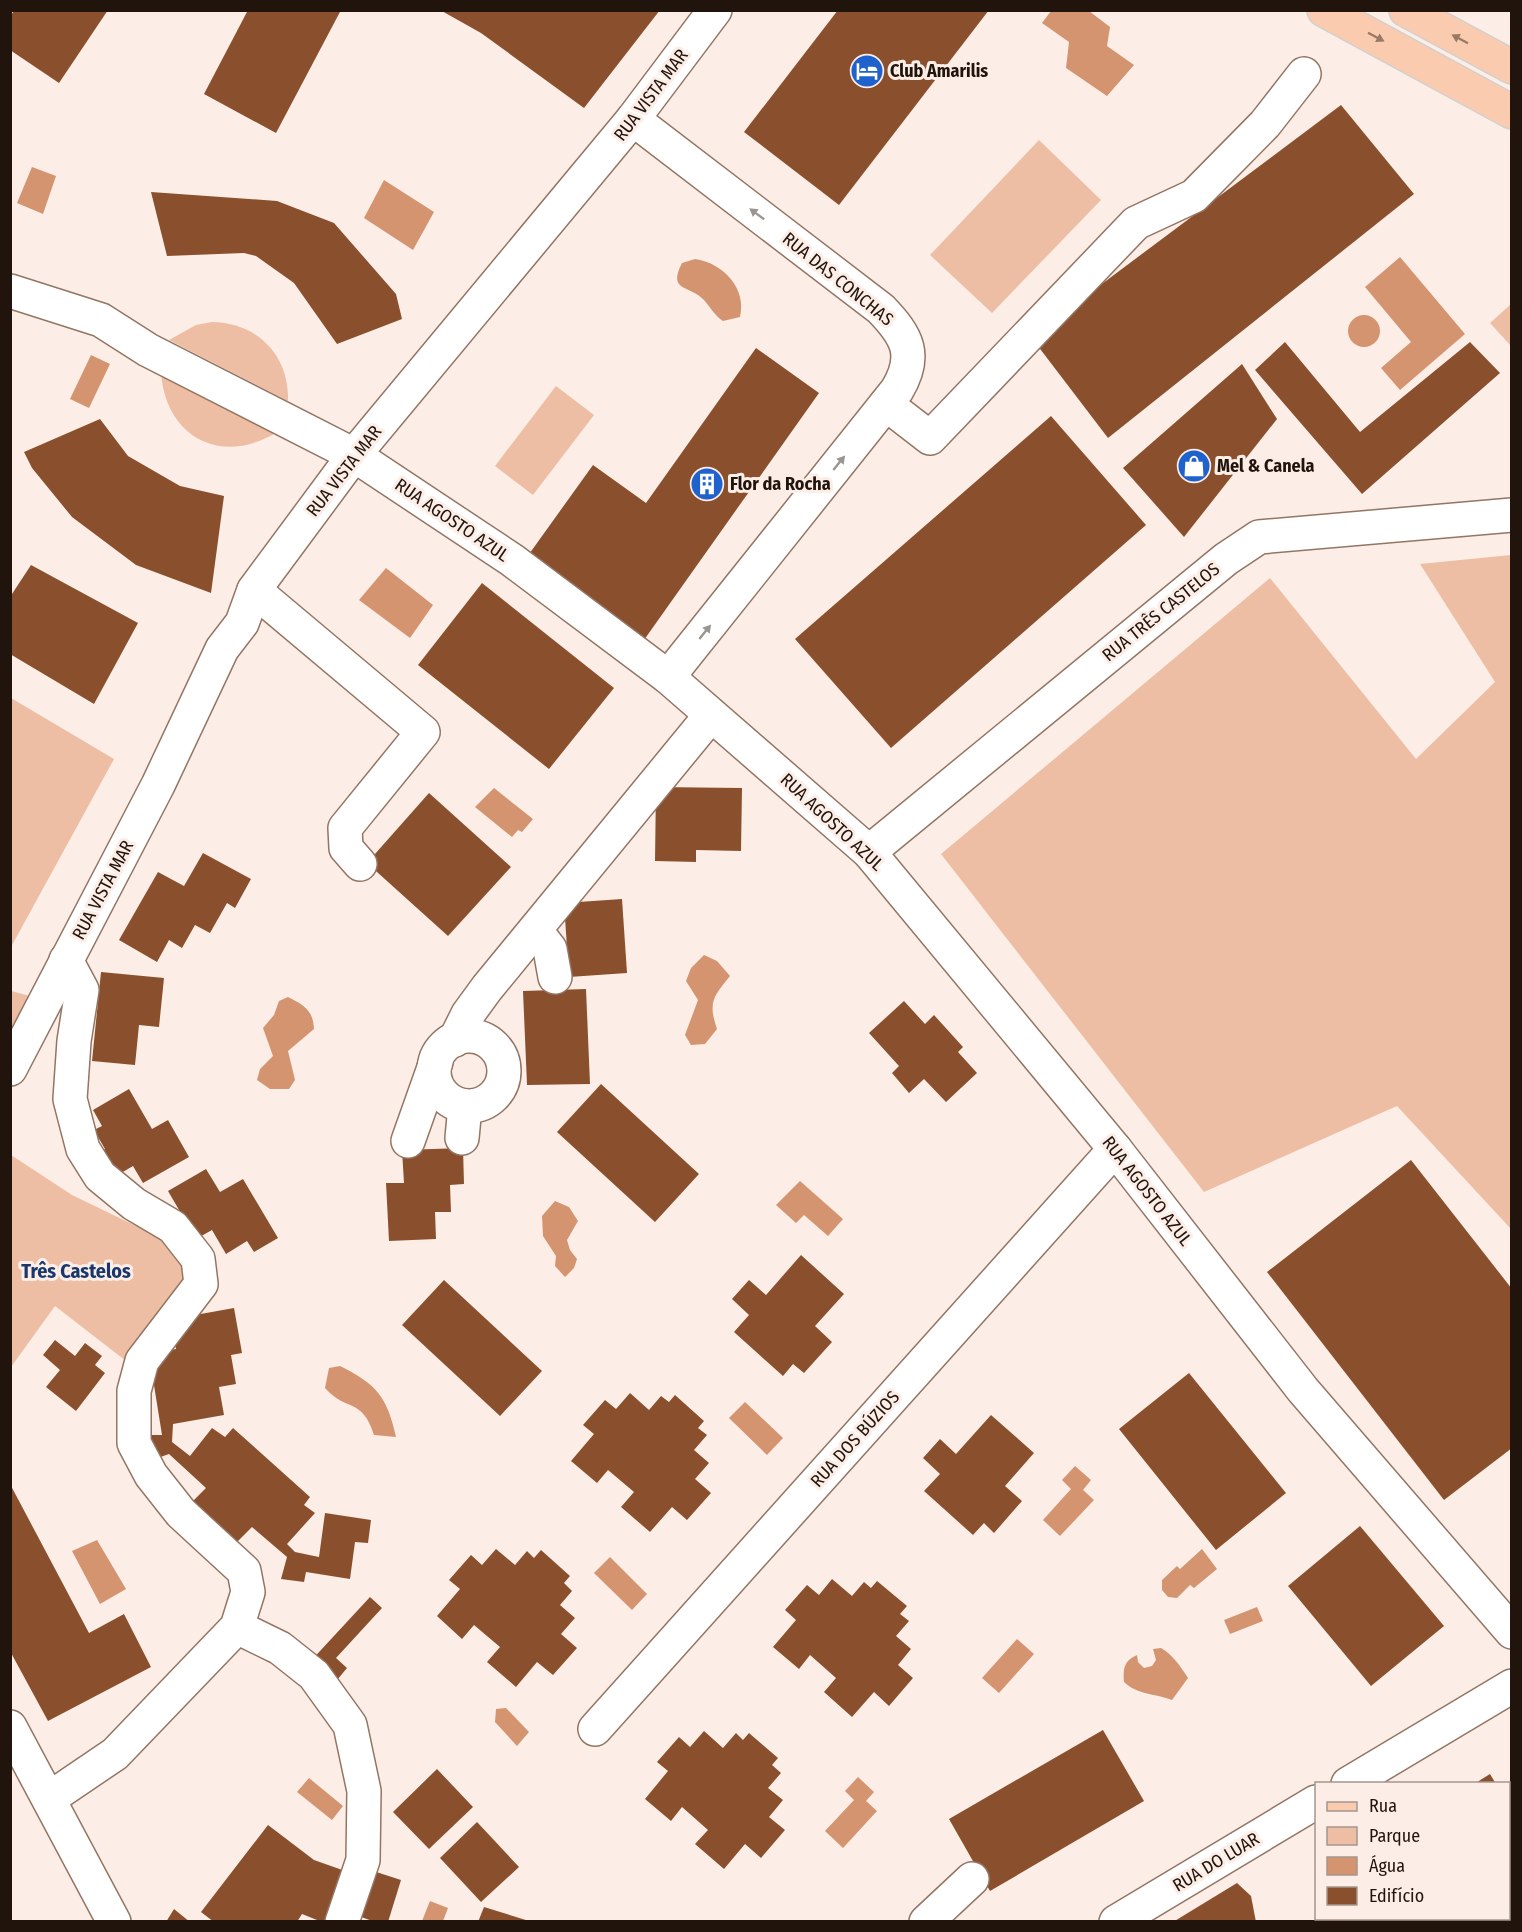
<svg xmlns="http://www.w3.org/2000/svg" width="1522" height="1932" font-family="'Fira Sans Condensed',sans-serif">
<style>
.green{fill:#eebea4}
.water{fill:#d59470}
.building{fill:#8a502d}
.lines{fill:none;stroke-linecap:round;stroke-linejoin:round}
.minor-casing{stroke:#947563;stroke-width:36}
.major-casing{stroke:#d2d0cf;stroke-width:36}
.minor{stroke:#fff;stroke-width:33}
.major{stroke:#fbcbaf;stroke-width:33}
.oneway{fill:#987966}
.oneway2{fill:#9b9592}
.labels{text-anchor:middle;stroke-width:6;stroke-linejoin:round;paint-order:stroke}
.poi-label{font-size:18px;font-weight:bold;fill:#20140d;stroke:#fceee6;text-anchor:start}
.street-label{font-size:18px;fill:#20140d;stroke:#fceee6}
.neighbourhood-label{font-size:20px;font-weight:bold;fill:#18386d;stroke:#fceee6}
</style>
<rect width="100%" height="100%" fill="#fceee6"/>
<g class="green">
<path d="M1039,140L1101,200L992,313L930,255Z"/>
<path d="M1511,304V346L1490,323Z"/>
<path d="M212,322C258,323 289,355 288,401L169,340L196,325Z"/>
<path d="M161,372L277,432C221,467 165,437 161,372Z"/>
<path d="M556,386L594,415L533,495L495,466Z"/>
<path d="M1511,555V1229L1397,1106L1204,1192L941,854L1270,578L1416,759L1495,682L1420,564Z"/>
<path d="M11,698L114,759L11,947Z"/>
<path d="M11,991L38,998L11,1046Z"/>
<path d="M11,1155L72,1195L163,1239L184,1257L186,1272L181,1283L126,1361L55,1306L11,1367Z"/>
</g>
<g class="water">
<path d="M1051,11H1089L1110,27L1107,46L1134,65L1107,96L1066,68L1069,42L1042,23Z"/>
<path d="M32,167L56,176L43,214L17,203Z"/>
<path d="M384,180L434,212L413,250L364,218Z"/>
<path d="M1400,257L1465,334L1400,390L1381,368L1411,342L1365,287Z"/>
<path d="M695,259C723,263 747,288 740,317L723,321C714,315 711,308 704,300C690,285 667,292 682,263Z"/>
<circle cx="1364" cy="331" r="16"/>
<path d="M91,355L110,364L89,408L70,399Z"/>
<path d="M386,568L433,605L410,638L359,600Z"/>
<path d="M494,788L533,819L522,832L518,830L512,837L475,807Z"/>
<path d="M704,955L717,961L730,976C713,997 708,1002 717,1029L705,1044L691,1045L685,1035L698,1000L686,981L691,968Z"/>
<path d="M288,997C304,1005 313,1010 314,1029L288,1051L295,1080L289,1089H270L257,1080L260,1069L273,1056L263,1028L274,1015L279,1001Z"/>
<path d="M800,1181L843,1219L828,1236L804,1215L796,1223L776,1205Z"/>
<path d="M555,1201L569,1207L578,1221L567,1240L570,1250L577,1259L574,1268L565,1277L555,1266L556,1256L543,1236L542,1216Z"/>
<path d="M340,1366C376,1384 387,1396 396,1437L374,1435C362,1397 346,1412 325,1388L329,1368Z"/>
<path d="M745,1402L783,1438L767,1455L729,1418Z"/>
<path d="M1075,1466L1091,1480L1083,1490L1094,1500L1060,1536L1043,1520L1071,1489L1062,1480Z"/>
<path d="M97,1540L126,1589L100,1604L72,1551Z"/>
<path d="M1202,1549L1217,1569L1194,1588L1190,1585L1177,1598L1168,1597L1162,1590V1580L1177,1566L1180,1569Z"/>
<path d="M610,1557L647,1594L632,1610L594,1573Z"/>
<path d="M1257,1607L1263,1621L1230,1634L1224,1620Z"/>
<path d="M1017,1639L1034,1654L999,1693L982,1678Z"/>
<path d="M1161,1648C1173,1655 1181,1667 1188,1678L1172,1700C1153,1693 1138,1695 1124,1682C1123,1668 1124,1661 1137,1655L1138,1662L1144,1668L1152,1666L1156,1660L1153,1649Z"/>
<path d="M506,1708L529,1732L517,1746L495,1722L496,1709Z"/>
<path d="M858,1777L874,1792L866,1801L877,1811L843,1848L825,1831L854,1800L845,1791Z"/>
<path d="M309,1778L343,1806L332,1820L297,1792Z"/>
<path d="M430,1901L448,1908L443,1921H422Z"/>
</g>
<g class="building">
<path d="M15,10H108L59,83L10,50V16Z"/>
<path d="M248,10H341L276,133L204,94Z"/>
<path d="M440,10H660L584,108L481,33Z"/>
<path d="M838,10H989L839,205L744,132Z"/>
<path d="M1341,105L1414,194L1108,438L1031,337Z"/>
<path d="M151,192L277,201L334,223L396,294L402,319L337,344L294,283L256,256L244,253L167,256Z"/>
<path d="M1285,342L1360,432L1470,342L1500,373L1362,494L1255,370Z"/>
<path d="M756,348L819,393L644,640L527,557L593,465L646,503Z"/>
<path d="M1242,364L1277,419L1184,537L1123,468Z"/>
<path d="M1051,416L1146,525L891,748L795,639Z"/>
<path d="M100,419L128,456L180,486L224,496L211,593L136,565L72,517L32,468L24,452Z"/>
<path d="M31,565L138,623L94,704L10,654V597Z"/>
<path d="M482,583L614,688L549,769L418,665Z"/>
<path d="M656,787L742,788L741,851L696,850V862L655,861Z"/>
<path d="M429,793L511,867L448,936L367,863Z"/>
<path d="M203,853L251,879L235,908L227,903L210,933L195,925L182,948L169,940L157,962L119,940L158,872L184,886Z"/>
<path d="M622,899L627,973L569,977L564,903Z"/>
<path d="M101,972L164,978L159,1027L139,1025L135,1065L92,1061Z"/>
<path d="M586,989L590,1084L527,1085L523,991Z"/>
<path d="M904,1001L925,1024L934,1015L963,1047L958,1052L977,1073L946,1102L924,1079L909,1093L892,1073L899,1066L869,1033Z"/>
<path d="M601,1084L699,1174L655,1222L557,1132Z"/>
<path d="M129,1089L152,1129L168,1120L189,1157L143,1183L133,1166L109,1180L95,1155L105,1149L94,1130L102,1126L93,1110Z"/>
<path d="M463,1148L464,1184L450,1185L451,1212H435L436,1239L389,1241L386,1183H404L402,1150Z"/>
<path d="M1411,1160L1512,1289V1448L1444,1500L1267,1272Z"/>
<path d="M206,1169L220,1192L243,1179L278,1238L254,1252L247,1241L226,1254L212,1230L196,1239L168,1191Z"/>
<path d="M801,1255L844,1294L815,1326L832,1342L804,1373L793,1364L783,1376L734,1332L749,1315L732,1299L749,1280L766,1295Z"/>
<path d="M444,1280L542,1371L500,1416L402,1325Z"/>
<path d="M234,1308L242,1353L231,1355L236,1384L219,1387L224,1415L173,1424L172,1442L190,1456L212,1428L225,1437L233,1428L310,1497L304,1505L315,1513L287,1544L295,1552L319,1557L325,1513L371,1520L368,1543L355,1542L350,1579L306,1572L304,1582L281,1579L287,1557L252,1527L233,1546L189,1505L206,1488L169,1454L149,1461L143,1435H162L149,1354L176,1349L172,1329L184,1317Z"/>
<path d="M55,1340L75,1356L85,1343L102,1356L95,1365L105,1373L76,1411L46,1387L60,1370L43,1355Z"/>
<path d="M1189,1373L1286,1493L1216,1550L1119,1429Z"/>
<path d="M630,1393L649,1410L661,1396L669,1402L675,1395L704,1421L698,1428L707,1435L694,1450L709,1463L695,1479L711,1493L687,1520L672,1507L650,1532L621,1507L634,1492L608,1470L597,1483L571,1461L594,1434L583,1425L605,1400L616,1409Z"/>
<path d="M991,1415L1034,1453L1005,1486L1022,1501L994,1533L984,1523L973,1535L924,1491L940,1474L923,1458L940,1439L956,1454Z"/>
<path d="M10,1484L89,1633L124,1614L151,1667L48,1721L10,1651Z"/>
<path d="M1360,1526L1444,1626L1371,1686L1288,1586Z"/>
<path d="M496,1549L515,1565L527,1551L534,1558L541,1550L570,1576L564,1583L572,1591L560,1605L575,1618L561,1634L577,1648L553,1675L537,1662L516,1687L487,1662L500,1647L474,1625L462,1639L437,1616L460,1589L449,1580L471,1555L482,1565Z"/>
<path d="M832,1579L852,1596L864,1582L871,1588L877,1581L907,1606L900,1614L909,1621L896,1636L911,1649L898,1665L913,1678L889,1706L874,1692L852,1717L824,1692L836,1678L810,1655L799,1669L773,1647L796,1620L785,1610L807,1585L819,1595Z"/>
<path d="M370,1597L382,1608L336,1658L347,1668L332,1686L308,1664Z"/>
<path d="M1103,1730L1144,1801L990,1891L949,1819Z"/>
<path d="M704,1731L723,1748L736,1733L743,1740L749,1733L778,1758L772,1765L781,1773L768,1788L783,1800L769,1817L785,1830L761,1858L745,1844L724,1869L695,1844L708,1830L682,1807L671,1821L645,1799L668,1771L657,1762L679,1737L690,1747Z"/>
<path d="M437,1769L473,1807L429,1849L393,1812Z"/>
<path d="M1490,1774L1496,1784H1474Z"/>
<path d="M1512,1802V1858L1508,1860V1804Z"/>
<path d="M477,1822L519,1867L481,1902L440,1858Z"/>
<path d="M268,1825L314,1860L348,1872L333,1922H322L302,1914L297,1922H214L201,1912Z"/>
<path d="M367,1869L401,1880L388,1922H375L353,1914Z"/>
<path d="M1237,1883L1251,1896L1256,1922H1173Z"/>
<path d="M484,1907L529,1921V1922H478Z"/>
<path d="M174,1909L190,1922H166Z"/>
</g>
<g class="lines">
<g class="minor-casing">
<g id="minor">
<path d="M633,119L881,309C907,336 918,355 897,390L668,677"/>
<path d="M10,291L101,320L148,350L354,455L512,560L668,677L869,852L1115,1149L1303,1390L1512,1632"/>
<path d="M886,404L930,438L1136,223L1194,196L1265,124L1304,74"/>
<path d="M254,590L423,732L345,828L346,848L360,864"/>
<path d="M869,852L1226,559L1259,537L1512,515"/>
<path d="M535,930L550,949L555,977"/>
<circle cx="469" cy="1071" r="35"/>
<path d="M455,1040L468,1014L487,988L711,715"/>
<path d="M10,1069L158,785L222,649L242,623L254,590L354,455L633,119L715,10"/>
<path d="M462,1138L465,1106"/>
<path d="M408,1141L436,1062"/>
<path d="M237,1627L280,1648L314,1675L350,1725L364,1791L363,1860L342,1922"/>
<path d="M10,1727L114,1922"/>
<path d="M595,1729L1115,1149"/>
<path d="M1348,1784L1512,1686"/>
<path d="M50,1798L115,1754L237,1627L248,1592L244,1571L181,1513L151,1475L134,1443V1391L142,1361L201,1284L198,1259L173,1227L134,1204L100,1176L83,1149L70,1099L74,1041L82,990L66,960"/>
<path d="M926,1922L972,1879"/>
<path d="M1116,1922L1316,1802"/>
</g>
</g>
<g class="major-casing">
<g id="major">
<path d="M1324,10L1512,112"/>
<path d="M1406,10L1512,67"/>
</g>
</g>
<use href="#minor" class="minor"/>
<use href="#major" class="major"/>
</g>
<defs><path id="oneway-solid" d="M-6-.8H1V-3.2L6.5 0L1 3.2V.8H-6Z" transform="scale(1.5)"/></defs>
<g class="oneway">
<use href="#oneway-solid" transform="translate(1376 37) rotate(28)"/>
<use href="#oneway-solid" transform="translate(1460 39) rotate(-152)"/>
</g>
<g class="oneway2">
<use href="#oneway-solid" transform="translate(757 214) rotate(-143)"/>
<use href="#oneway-solid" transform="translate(839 463) rotate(-51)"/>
<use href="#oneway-solid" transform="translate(705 632) rotate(-51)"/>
</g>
<defs>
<g id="hotel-disc" transform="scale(1.725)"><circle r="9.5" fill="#1f62ce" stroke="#fceee6"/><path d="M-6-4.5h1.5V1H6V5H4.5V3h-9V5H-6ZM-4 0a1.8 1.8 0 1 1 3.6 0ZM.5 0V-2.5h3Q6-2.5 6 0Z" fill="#fff"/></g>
<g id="shop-disc" transform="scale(1.725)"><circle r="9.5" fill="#1f62ce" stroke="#fceee6"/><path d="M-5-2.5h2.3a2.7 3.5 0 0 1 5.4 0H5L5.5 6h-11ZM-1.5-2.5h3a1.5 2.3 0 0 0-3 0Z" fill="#fff"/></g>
<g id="building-disc" transform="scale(1.725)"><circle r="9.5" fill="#1f62ce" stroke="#fceee6"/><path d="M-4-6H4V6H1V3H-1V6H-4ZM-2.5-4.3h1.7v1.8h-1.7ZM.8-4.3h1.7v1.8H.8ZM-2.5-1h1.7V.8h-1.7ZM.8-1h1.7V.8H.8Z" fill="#fff"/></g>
</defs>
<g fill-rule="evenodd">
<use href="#hotel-disc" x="867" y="71"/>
<use href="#shop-disc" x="1194" y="466"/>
<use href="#building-disc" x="707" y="484"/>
</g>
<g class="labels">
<g class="poi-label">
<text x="890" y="77">Club Amarilis</text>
<text x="1217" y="472">Mel &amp; Canela</text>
<text x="730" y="490">Flor da Rocha</text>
</g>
<g class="street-label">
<text transform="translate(651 95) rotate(-53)" y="6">RUA VISTA MAR</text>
<text transform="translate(838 279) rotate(39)" y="6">RUA DAS CONCHAS</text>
<text transform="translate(344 471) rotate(-52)" y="6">RUA VISTA MAR</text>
<text transform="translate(452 520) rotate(34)" y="6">RUA AGOSTO AZUL</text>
<text transform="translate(1161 612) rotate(-39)" y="6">RUA TRÊS CASTELOS</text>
<text transform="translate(832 822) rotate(43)" y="6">RUA AGOSTO AZUL</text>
<text transform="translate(103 890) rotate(-62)" y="6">RUA VISTA MAR</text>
<text transform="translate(1147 1191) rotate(52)" y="6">RUA AGOSTO AZUL</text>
<text transform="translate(855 1439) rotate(-48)" y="6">RUA DOS BÚZIOS</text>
<text transform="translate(1216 1862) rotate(-31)" y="6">RUA DO LUAR</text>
</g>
<g class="neighbourhood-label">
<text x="76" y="1278">Três Castelos</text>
</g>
</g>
<rect width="1522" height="1932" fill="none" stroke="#20140d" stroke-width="24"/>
<rect x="1315" y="1782" width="195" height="138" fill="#fceee6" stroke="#a4978f" stroke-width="1.5"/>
<rect x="1327" y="1802" width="30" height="9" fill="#fbcbaf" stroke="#a4978f" stroke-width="1.5"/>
<text x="1369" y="1812" font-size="18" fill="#20140d">Rua</text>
<rect x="1327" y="1827" width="30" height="18" fill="#eebea4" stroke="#a4978f" stroke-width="1.5"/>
<text x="1369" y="1842" font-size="18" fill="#20140d">Parque</text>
<rect x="1327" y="1857" width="30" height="18" fill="#d59470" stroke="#a4978f" stroke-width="1.5"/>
<text x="1369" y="1872" font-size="18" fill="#20140d">Água</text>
<rect x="1327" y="1887" width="30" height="18" fill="#8a502d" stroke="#a4978f" stroke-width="1.5"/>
<text x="1369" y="1902" font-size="18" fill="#20140d">Edifício</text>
</svg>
